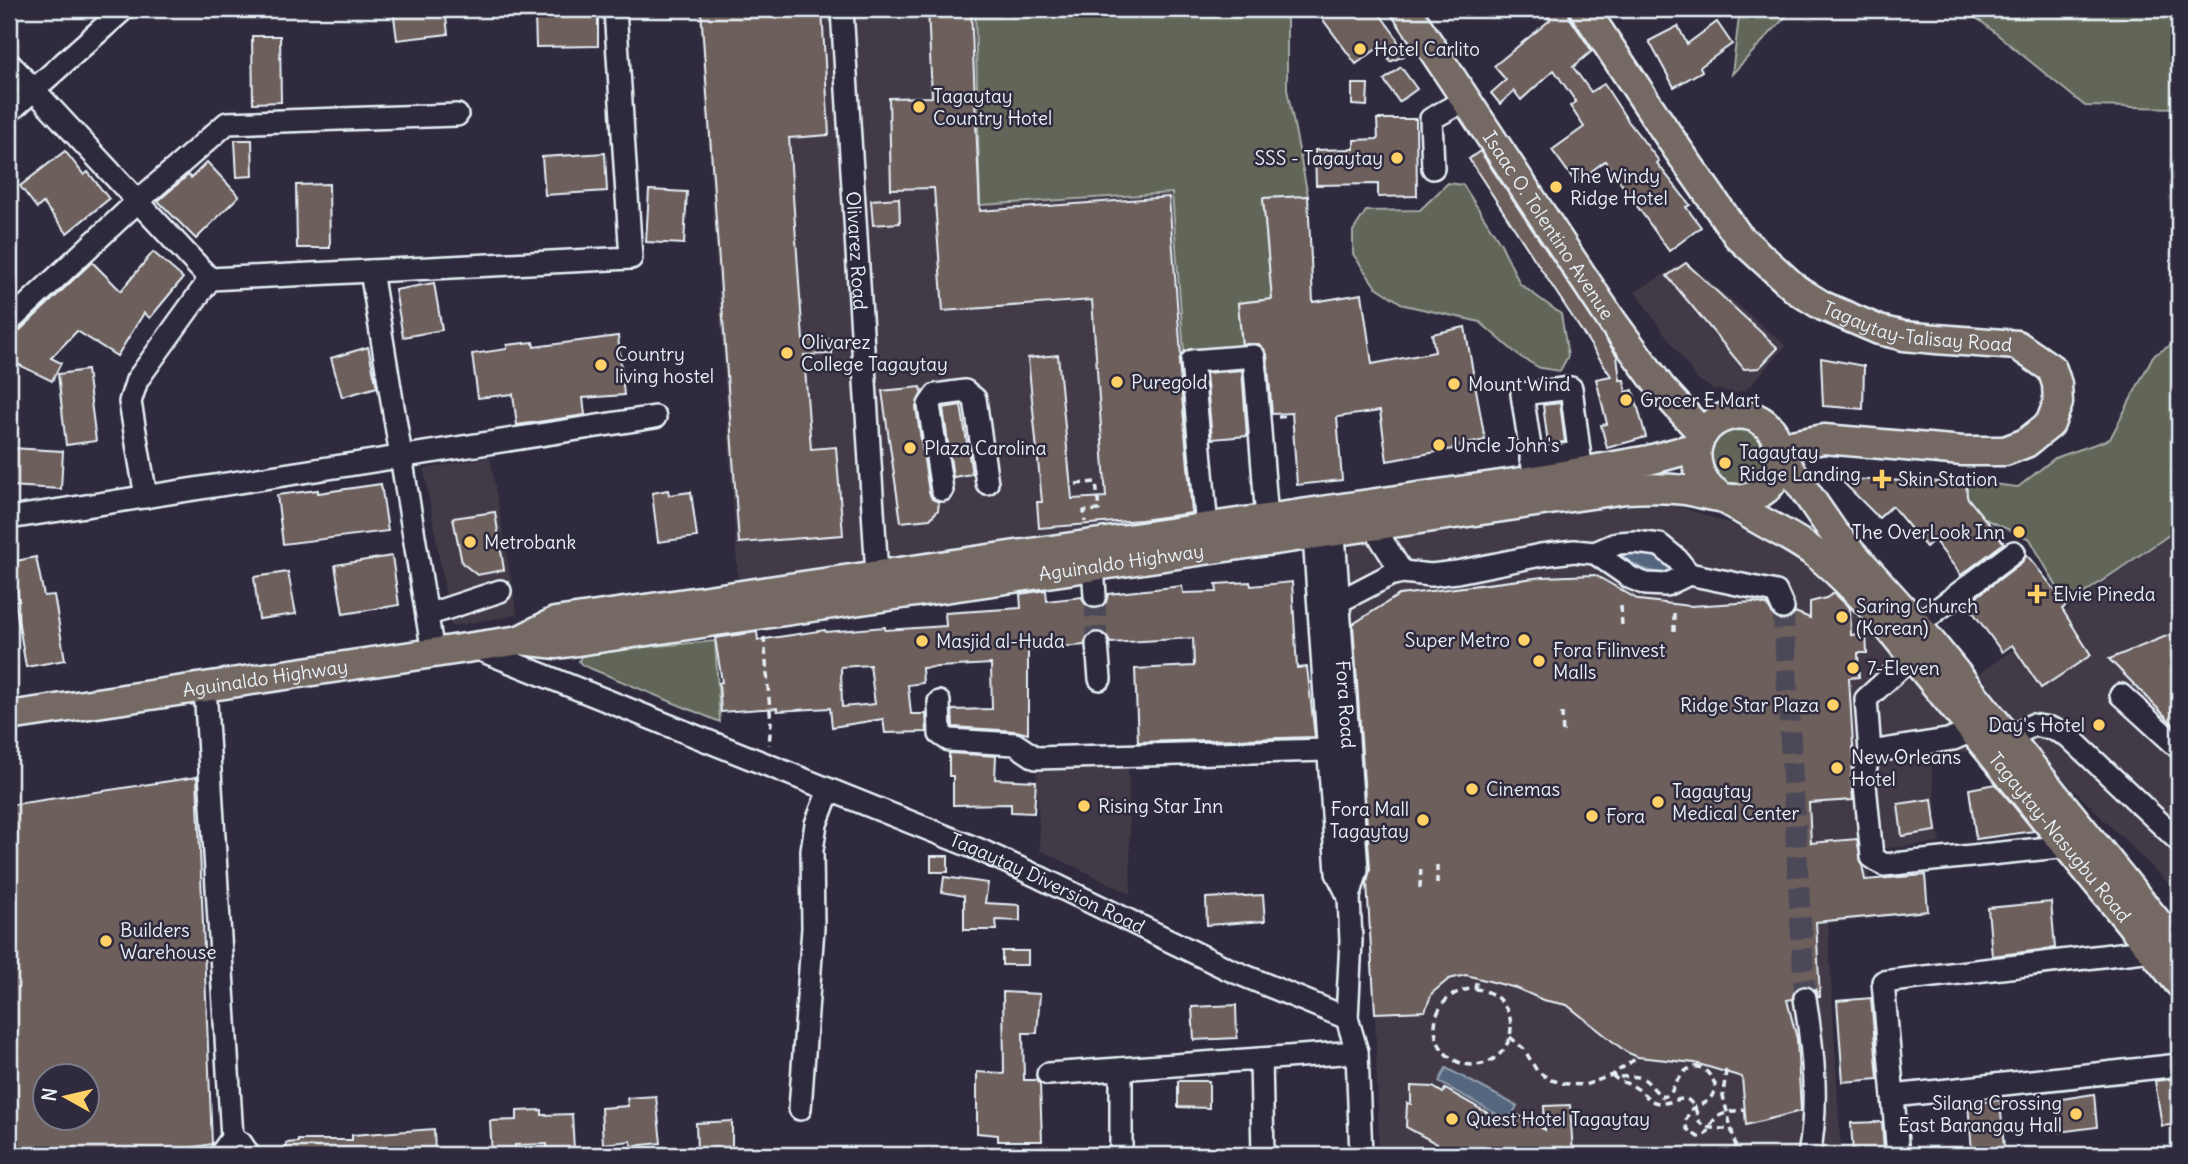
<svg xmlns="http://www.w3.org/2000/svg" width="2188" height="1164" font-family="Delius,sans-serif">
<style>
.built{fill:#423a46}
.green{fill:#626658;stroke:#a5aca8;stroke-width:2}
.water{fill:#54667f;stroke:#8f9eaf;stroke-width:2}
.building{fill:#6d5e5b;stroke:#e8f1f8;stroke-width:2;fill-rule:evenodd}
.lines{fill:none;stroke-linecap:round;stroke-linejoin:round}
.minor-tunnel{stroke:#4b4859;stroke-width:21;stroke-dasharray:21 10;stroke-linecap:butt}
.minor-casing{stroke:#e8f1f8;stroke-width:26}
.major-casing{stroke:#e8f1f8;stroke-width:33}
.path{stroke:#e8f1f8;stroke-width:3.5;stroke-dasharray:7 5;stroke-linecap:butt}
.minor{stroke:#2f2a3d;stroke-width:21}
.major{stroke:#756964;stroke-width:28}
.path-bridge{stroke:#e8f1f8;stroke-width:3.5;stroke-dasharray:7 5;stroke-linecap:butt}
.poi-dot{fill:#ffd166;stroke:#2f2a3d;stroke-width:2.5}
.labels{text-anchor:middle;stroke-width:5;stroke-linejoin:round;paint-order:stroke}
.poi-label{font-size:19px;fill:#e8f1f8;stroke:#2f2a3d;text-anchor:start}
.street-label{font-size:19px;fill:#e8f1f8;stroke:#2f2a3d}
</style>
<rect width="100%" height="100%" fill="#2f2a3d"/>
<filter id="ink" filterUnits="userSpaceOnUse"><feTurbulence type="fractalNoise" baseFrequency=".0143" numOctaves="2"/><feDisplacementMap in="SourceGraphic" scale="14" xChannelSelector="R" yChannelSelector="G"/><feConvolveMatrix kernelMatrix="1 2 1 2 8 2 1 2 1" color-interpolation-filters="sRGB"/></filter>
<g filter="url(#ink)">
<g class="built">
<path d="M699,9H830L865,561L738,579Z"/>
<path d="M854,9H975L980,205L1172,193L1195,515L888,557Z"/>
<path d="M1686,261L1786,346L1747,389L1736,393L1724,391L1713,389L1697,379L1635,292Z"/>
<path d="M490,457L517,615L451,626L424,469Z"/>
<path d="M1675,505L1728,523L1776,546L1835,585L1907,663L1973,751L1930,756L1940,843L1867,850L1872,919L1828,923L1841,1155H1379L1375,1013L1346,557L1354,542L1615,506Z"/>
<path d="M2169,535L2179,538V894L2059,775L1979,674Z"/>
<path d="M1128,762L1131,894L1040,850L1036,763Z"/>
</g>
<g class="green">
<path d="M975,9H1287V89L1308,196L1263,198L1272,299L1238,303L1242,351L1188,356L1184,353L1172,193L980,205Z"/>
<path d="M1740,9H1793L1732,74Z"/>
<path d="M1962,9H2179V108L2085,106L1982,22Z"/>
<path d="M1448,183L1463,185L1501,244L1520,284L1561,314L1568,356L1560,371L1540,368L1519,356L1480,322L1404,305L1375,286L1353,254V231L1366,211L1420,210Z"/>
<path d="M2179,340V538L2169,535L2067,605L2030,539L1967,511L1966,481L2018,487L2055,458L2110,439L2153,356Z"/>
<path d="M1737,425L1757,431L1770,459L1763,478L1734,489L1715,480C1705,442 1703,445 1737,425Z"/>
<path d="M715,641L720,722L582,665L579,661L582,654L587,652Z"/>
</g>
<g class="water">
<path d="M1638,553C1653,554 1666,558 1676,570C1655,577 1638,568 1621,555Z"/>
<path d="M1446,1068L1517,1106L1509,1121L1439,1082Z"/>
</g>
<g class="building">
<path d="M393,9H445L448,34L397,40Z"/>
<path d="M701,9H822L829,135L789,138L803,340L832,339V354L804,355L811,449L836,447L843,535L739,543Z"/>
<path d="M928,9H971L980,211L1169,197L1181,355L1179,362L1192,513L1141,520L1039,528L1037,502H1042L1028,358L1058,355L1072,499L1106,497L1092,300L943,311L934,188L891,189L889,98L932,97Z"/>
<path d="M1315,9H1376L1395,35L1404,56L1390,62L1382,45L1356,64Z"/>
<path d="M1543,9H1568L1570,18L1592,51L1573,67L1591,92L1604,84L1628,121L1659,161L1657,163L1690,205L1686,207L1701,227L1669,251L1605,161L1576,183L1552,150L1584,127L1570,106L1576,102L1554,70L1521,100L1514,91L1500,104L1491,93L1506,80L1494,66L1550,20Z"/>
<path d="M598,15V46L536,47L535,16Z"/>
<path d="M1717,22L1732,44L1700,67L1702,71L1674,87L1649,41L1678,26L1687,44Z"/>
<path d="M252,36H280L281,102L253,103Z"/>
<path d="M1401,67L1417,89L1399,102L1384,80Z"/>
<path d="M1352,84H1368L1367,106L1352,105Z"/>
<path d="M1377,119H1416L1417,196L1378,197V184L1316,185L1315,150L1354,149V140L1378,139Z"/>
<path d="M235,140H252L253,176L237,177Z"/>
<path d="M65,151L84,175L88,172L109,199L67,233L43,203L37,208L20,186Z"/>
<path d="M1480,151L1617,356L1620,380H1624L1626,392L1633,390L1646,437L1607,448L1601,425L1607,424L1596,379L1611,376L1469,159Z"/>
<path d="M605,153L607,191L545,195L542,157Z"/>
<path d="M207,162L239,196L196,239L158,201L188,175L191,178Z"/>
<path d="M329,184L330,248H297L296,185Z"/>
<path d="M649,190L687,192L684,244L646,242Z"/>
<path d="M1308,196L1313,302L1362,294L1372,364L1435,352L1432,334L1465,327L1485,440L1453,447V449L1387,461L1380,411L1337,417L1342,480L1297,485L1292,413L1272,414L1267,354L1259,344H1242L1238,303L1272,299L1263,198Z"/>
<path d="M899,198L900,223L873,225L871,200Z"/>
<path d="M153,252L183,278L150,318L144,313L117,356L77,331L51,358L61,363L52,381L9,360V335L18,332L92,262L121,291Z"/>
<path d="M1686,263L1778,348L1759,368L1744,369L1667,276Z"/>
<path d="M434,283L442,330L403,337L395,290Z"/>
<path d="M618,336L624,395L583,398L585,415L517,425L513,394L478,398L472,354L507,349V345L533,342L534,347Z"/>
<path d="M368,347L377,387L342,397L331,358Z"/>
<path d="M1821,358L1864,366L1863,409L1823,406Z"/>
<path d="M87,370L96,441L66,445L58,374Z"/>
<path d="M1242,370L1247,436L1212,439L1206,373Z"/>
<path d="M921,387L922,392L916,407L929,492L932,499L939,502L938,510L930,519L901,522L882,391Z"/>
<path d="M1560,403L1565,442L1548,444L1543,405Z"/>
<path d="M961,405L972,474L953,477L943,408Z"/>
<path d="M11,448L63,451L61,489L9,486Z"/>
<path d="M1840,479L1946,482L1966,481L1967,497L2004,543L1961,575L1934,540L1926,547L1892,506L1879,518Z"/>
<path d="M381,484L388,531L283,544L277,495L318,490V493Z"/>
<path d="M668,490L669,495L691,492L697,537L658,542L652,493Z"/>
<path d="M495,512L504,570L477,575L462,563L453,518Z"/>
<path d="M2027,555L2067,605L2062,609L2091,655L2041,688L2012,645L2002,652L1967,604L2022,562Z"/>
<path d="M392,556L399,605L343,614L335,565Z"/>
<path d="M36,557L44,596L54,595L65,660L26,667L15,601H19L11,562Z"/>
<path d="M288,572L296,614L259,619L254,577Z"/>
<path d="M1595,575L1639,600L1690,606L1754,602L1767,605L1775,618L1782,621L1789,620L1795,612L1810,618V602L1826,598L1834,593L1850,608L1851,635L1866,633L1867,653H1858L1859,677L1849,678L1854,761L1851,775L1853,800L1809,803L1811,843L1857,839L1865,880L1925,875L1928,911L1816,922L1820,997H1818L1816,990L1810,986L1804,985L1796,988L1792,999L1787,1000L1797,1039L1801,1111L1746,1125L1742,1077L1695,1063L1638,1057L1626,1052L1567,1005L1543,1000L1516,988L1466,975L1449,979L1432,993L1425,1011L1375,1013L1367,883L1370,869L1353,624L1399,595L1543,577Z"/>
<path d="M1250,582L1251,586L1292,582L1297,668L1307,667L1315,737L1138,742L1135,669L1194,666L1193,638L1110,643L1107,636L1097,631L1089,634L1084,645L1028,650V734L1016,731L953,727L952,710L992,709L991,664L922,668L923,683L908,685L911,714H926L927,732L885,733L883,719L832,727L830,708L777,711V708L721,712L719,683L722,682L715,638L757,632L758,640L825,630L826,632L885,627V630L946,626L945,613L1021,608L1020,594L1046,590L1047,601L1082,597L1085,604L1095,609L1102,607L1106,602L1108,594L1182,586L1183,593L1217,592L1216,584ZM870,665L875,704L842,707L841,667Z"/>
<path d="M2179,631V730L2109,659Z"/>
<path d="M949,753L996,756L995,779L1036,781L1034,813L1011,812V804L953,805V776H949Z"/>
<path d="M197,777L212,1144L153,1155H9V805ZM46,1076H88V1118H46Z"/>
<path d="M1996,784L2034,831L1976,839L1969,789Z"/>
<path d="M1932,799L1936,831L1902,836L1898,804Z"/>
<rect x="931" y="856" width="17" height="16"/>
<path d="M944,877L988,883L985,903L1020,905V921L996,920L997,930H964V896L942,892Z"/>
<path d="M1263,895L1265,921L1207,925L1206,898Z"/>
<path d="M2051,902L2055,948L1992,956L1988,908Z"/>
<rect x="1002" y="951" width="26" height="14"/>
<path d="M1003,992L1040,994L1037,1033H1023L1024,1080H1036L1040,1084L1042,1141H998V1135L977,1133V1072L1004,1074Z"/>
<path d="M1871,998L1878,1079L1843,1082L1837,1001Z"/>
<path d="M1236,1005L1237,1038L1194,1040L1192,1007Z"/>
<path d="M2179,1078V1124L2162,1126L2155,1081Z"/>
<path d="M1178,1081H1209V1108L1178,1107Z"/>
<path d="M1411,1086L1433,1087L1443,1093L1445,1089L1509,1125L1516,1114L1545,1130L1544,1106L1570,1105L1573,1155H1457L1406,1127L1407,1103L1411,1104Z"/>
<path d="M2094,1094L2097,1127L2059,1132L2055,1100Z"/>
<path d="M656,1096L661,1143L632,1146L631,1141L603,1144L601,1108L628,1106L627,1098Z"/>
<path d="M2000,1100L2004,1148L1972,1151L1968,1104Z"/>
<path d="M542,1110V1115L572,1114L574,1150L547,1151V1144L515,1145V1155H492L490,1121L517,1120V1111Z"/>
<path d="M732,1121V1149L697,1150L696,1123Z"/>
<path d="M1882,1122L1884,1151L1853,1153L1851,1123Z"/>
<path d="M434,1129L435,1155H287L286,1143L298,1142V1140H352V1135Z"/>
</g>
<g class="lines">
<g class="minor-tunnel">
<path d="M1095,596L1097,644"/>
<path d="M1783,608L1805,998"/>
</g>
<g class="minor-casing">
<g id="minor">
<path id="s1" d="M842,9L877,575"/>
<path d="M9,63L210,279L631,258L615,9"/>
<path d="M9,112L124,9"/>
<path d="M1433,168L1431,119L1465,100"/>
<path d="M371,271L433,653"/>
<path d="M9,322L137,202L227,123L457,115"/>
<path d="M1531,459L1579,453"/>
<path d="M1535,480L1522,394L1571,388L1582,473"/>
<path d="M942,490L929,405L936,395L965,391L975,399L987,483"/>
<path d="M146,497L130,402L137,380L210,279"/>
<path d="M9,518L655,417"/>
<path id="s2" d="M1333,519L1357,870L1349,897L1351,941L1347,1018L1357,1052L1361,1155"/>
<path d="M1313,521L1337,873L1349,897"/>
<path d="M1375,525L1381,539L1402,572"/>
<path d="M1207,528L1192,361L1254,356L1267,519"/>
<path d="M1595,553L1631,578L1646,584L1666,585L1689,574L1776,592L1783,608"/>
<path d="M1093,566L1095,596"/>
<path d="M1338,602L1390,575L1402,572L1431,575L1457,572L1541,555L1574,551L1595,553L1618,543L1635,542L1660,545L1677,559L1689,574"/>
<path d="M427,615L500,591"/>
<path d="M1917,625L2014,552"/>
<path d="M1097,644L1100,679"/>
<path id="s3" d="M473,647L980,850L1039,877L1228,969L1347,1018"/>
<path d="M205,687L232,1138L220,1155"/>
<path d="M2121,695L2179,748"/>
<path d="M939,702L940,734L949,740L1015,744L1036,758L1327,750"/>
<path d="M1974,730L1953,739L1870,752L1864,774L1872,857L1884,865L2069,846"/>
<path d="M2010,739L2032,725L2050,728L2068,736L2179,841"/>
<path d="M1870,752L1866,699L1913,656"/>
<path d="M1805,998C1813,1050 1819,1103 1809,1155"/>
<path d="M1261,1059L1263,1155"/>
<path d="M1121,1069V1155"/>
<path d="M1048,1074L1357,1052"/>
<path d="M1893,1096L2179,1065"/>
<path d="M800,1109L813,928L812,850L816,824L829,790"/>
<path d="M232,1138L241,1143L249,1155"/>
<path d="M1898,1155L1883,982L2153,950"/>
</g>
</g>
<g class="major-casing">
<g id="major">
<path id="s4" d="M1406,9L1612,321L1661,388L1703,434"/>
<path id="s5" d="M1584,9L1674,144L1738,236L1797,290L1823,306L1879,330L1904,336L1936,339L2017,345L2052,369L2057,384L2058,403L2050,424L2026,443L2005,451H1963L1824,439L1780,447"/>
<path d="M1781,456L1834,533L1917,625L2179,949"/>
<path d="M520,640L555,622L1535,480L1649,460L1697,447"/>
<path id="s6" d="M9,716L520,640L557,644L1626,489C1645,488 1665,487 1684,490C1703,493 1723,500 1742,499C1750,498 1760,494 1766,489C1776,480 1783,464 1780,451C1768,390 1684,413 1698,467C1700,475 1705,483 1711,489C1742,514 1783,530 1815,553C1836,569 1855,590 1873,608L2179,983"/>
</g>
</g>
<g class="path">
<path d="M1278,417L1290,416"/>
<path d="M1076,484L1096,482L1099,510L1084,511L1085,522"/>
<path d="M1621,606L1622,627"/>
<path d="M1674,613V631"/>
<path d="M764,637L771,723L769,745"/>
<path d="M1562,713L1563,736"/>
<path d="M1437,865V887"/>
<path d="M1420,888L1421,865"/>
<path d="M1475,989L1477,978"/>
<circle cx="1473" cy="1027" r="38"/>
<path d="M1510,1037L1524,1049L1537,1071L1551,1080L1567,1084L1585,1085L1612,1075L1638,1057"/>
<path d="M1726,1070L1723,1096L1738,1155"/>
<path d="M1612,1075C1621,1084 1628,1082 1636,1088C1645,1093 1648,1102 1659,1103C1669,1104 1677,1098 1687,1099C1708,1115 1682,1129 1730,1129"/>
</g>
<use href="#minor" class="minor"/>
<use href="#major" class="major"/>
<path class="path-bridge" d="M1620,1077C1651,1074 1644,1083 1663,1097L1671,1093C1680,1070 1699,1052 1715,1084C1714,1103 1703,1102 1690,1110L1685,1122L1687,1129L1698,1137C1712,1135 1708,1125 1716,1118C1723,1112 1736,1111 1744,1109"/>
</g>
</g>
<g class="poi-dot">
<circle cx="1360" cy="49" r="7"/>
<circle cx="919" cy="107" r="7"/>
<circle cx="1397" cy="158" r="7"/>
<circle cx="1556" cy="187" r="7"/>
<circle cx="787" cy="353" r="7"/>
<circle cx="601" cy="365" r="7"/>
<circle cx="1117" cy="382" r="7"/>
<circle cx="1454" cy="384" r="7"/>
<circle cx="1626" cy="400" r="7"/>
<circle cx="1439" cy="445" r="7"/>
<circle cx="910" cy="448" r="7"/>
<circle cx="1725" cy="463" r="7"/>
<path d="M1878.5 468.5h7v7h7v7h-7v7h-7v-7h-7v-7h7z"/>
<circle cx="2019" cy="532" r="7"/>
<circle cx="470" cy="542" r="7"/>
<path d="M2033.5 583.5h7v7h7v7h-7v7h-7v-7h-7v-7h7z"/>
<circle cx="1842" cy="617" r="7"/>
<circle cx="1524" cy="640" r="7"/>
<circle cx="922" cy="641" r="7"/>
<circle cx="1539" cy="661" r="7"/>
<circle cx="1853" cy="668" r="7"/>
<circle cx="1833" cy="705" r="7"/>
<circle cx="2099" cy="725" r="7"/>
<circle cx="1837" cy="768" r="7"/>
<circle cx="1472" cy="789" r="7"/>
<circle cx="1658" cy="802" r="7"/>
<circle cx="1084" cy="806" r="7"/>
<circle cx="1592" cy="816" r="7"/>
<circle cx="1423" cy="820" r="7"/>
<circle cx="106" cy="941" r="7"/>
<circle cx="2076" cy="1114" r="7"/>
<circle cx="1452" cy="1119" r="7"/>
</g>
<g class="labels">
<g class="poi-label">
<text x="1374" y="56">Hotel Carlito</text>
<text x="933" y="103">Tagaytay<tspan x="933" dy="22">Country Hotel</tspan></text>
<text x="1383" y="165" text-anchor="end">SSS - Tagaytay</text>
<text x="1570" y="183">The Windy<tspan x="1570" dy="22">Ridge Hotel</tspan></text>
<text x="801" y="349">Olivarez<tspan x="801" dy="22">College Tagaytay</tspan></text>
<text x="615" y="361">Country<tspan x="615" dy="22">living hostel</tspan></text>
<text x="1131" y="389">Puregold</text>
<text x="1468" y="391">Mount Wind</text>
<text x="1640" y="407">Grocer E Mart</text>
<text x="1453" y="452">Uncle John's</text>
<text x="924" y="455">Plaza Carolina</text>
<text x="1739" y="459">Tagaytay<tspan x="1739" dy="22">Ridge Landing</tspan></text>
<text x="1898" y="486">Skin Station</text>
<text x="2005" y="539" text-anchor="end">The OverLook Inn</text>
<text x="484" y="549">Metrobank</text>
<text x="2053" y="601">Elvie Pineda</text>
<text x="1856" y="613">Saring Church<tspan x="1856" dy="22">(Korean)</tspan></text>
<text x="1510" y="647" text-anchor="end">Super Metro</text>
<text x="936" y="648">Masjid al-Huda</text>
<text x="1553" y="657">Fora Filinvest<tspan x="1553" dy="22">Malls</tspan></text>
<text x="1867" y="675">7-Eleven</text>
<text x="1819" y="712" text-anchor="end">Ridge Star Plaza</text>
<text x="2085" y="732" text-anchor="end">Day's Hotel</text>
<text x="1851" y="764">New Orleans<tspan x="1851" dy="22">Hotel</tspan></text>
<text x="1486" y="796">Cinemas</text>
<text x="1672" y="798">Tagaytay<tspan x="1672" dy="22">Medical Center</tspan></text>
<text x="1098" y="813">Rising Star Inn</text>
<text x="1409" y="816" text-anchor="end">Fora Mall<tspan x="1409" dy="22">Tagaytay</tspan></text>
<text x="1606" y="823">Fora</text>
<text x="120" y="937">Builders<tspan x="120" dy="22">Warehouse</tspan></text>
<text x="2062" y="1110" text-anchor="end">Silang Crossing<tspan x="2062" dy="22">East Barangay Hall</tspan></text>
<text x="1466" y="1126">Quest Hotel Tagaytay</text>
</g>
<g class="street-label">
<text dy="7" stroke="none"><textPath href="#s4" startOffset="259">Isaac O. Tolentino Avenue</textPath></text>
<text dy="7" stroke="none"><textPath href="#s1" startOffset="242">Olivarez Road</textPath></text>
<text dy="7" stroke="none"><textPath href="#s5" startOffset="483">Tagaytay-Talisay Road</textPath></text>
<text dy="7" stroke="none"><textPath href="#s6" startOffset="1124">Aguinaldo Highway</textPath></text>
<text dy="7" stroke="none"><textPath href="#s6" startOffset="259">Aguinaldo Highway</textPath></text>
<text dy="7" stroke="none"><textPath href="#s2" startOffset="186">Fora Road</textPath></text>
<text dy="7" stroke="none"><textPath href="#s6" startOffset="2480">Tagaytay-Nasugbu Road</textPath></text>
<text dy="7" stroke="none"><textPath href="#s3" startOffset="621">Tagaytay Diversion Road</textPath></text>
</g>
</g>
<rect width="2188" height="1164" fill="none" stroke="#2f2a3d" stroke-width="35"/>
<rect x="18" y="18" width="2153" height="1129" fill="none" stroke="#e8f1f8" stroke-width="2.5" filter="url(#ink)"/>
<g transform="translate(66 1097) rotate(278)"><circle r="33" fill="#2f2a3d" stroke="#797a88" stroke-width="2"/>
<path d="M0-5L12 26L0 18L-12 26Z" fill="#ffd166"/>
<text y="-10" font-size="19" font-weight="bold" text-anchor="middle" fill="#e8f1f8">N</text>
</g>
</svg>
